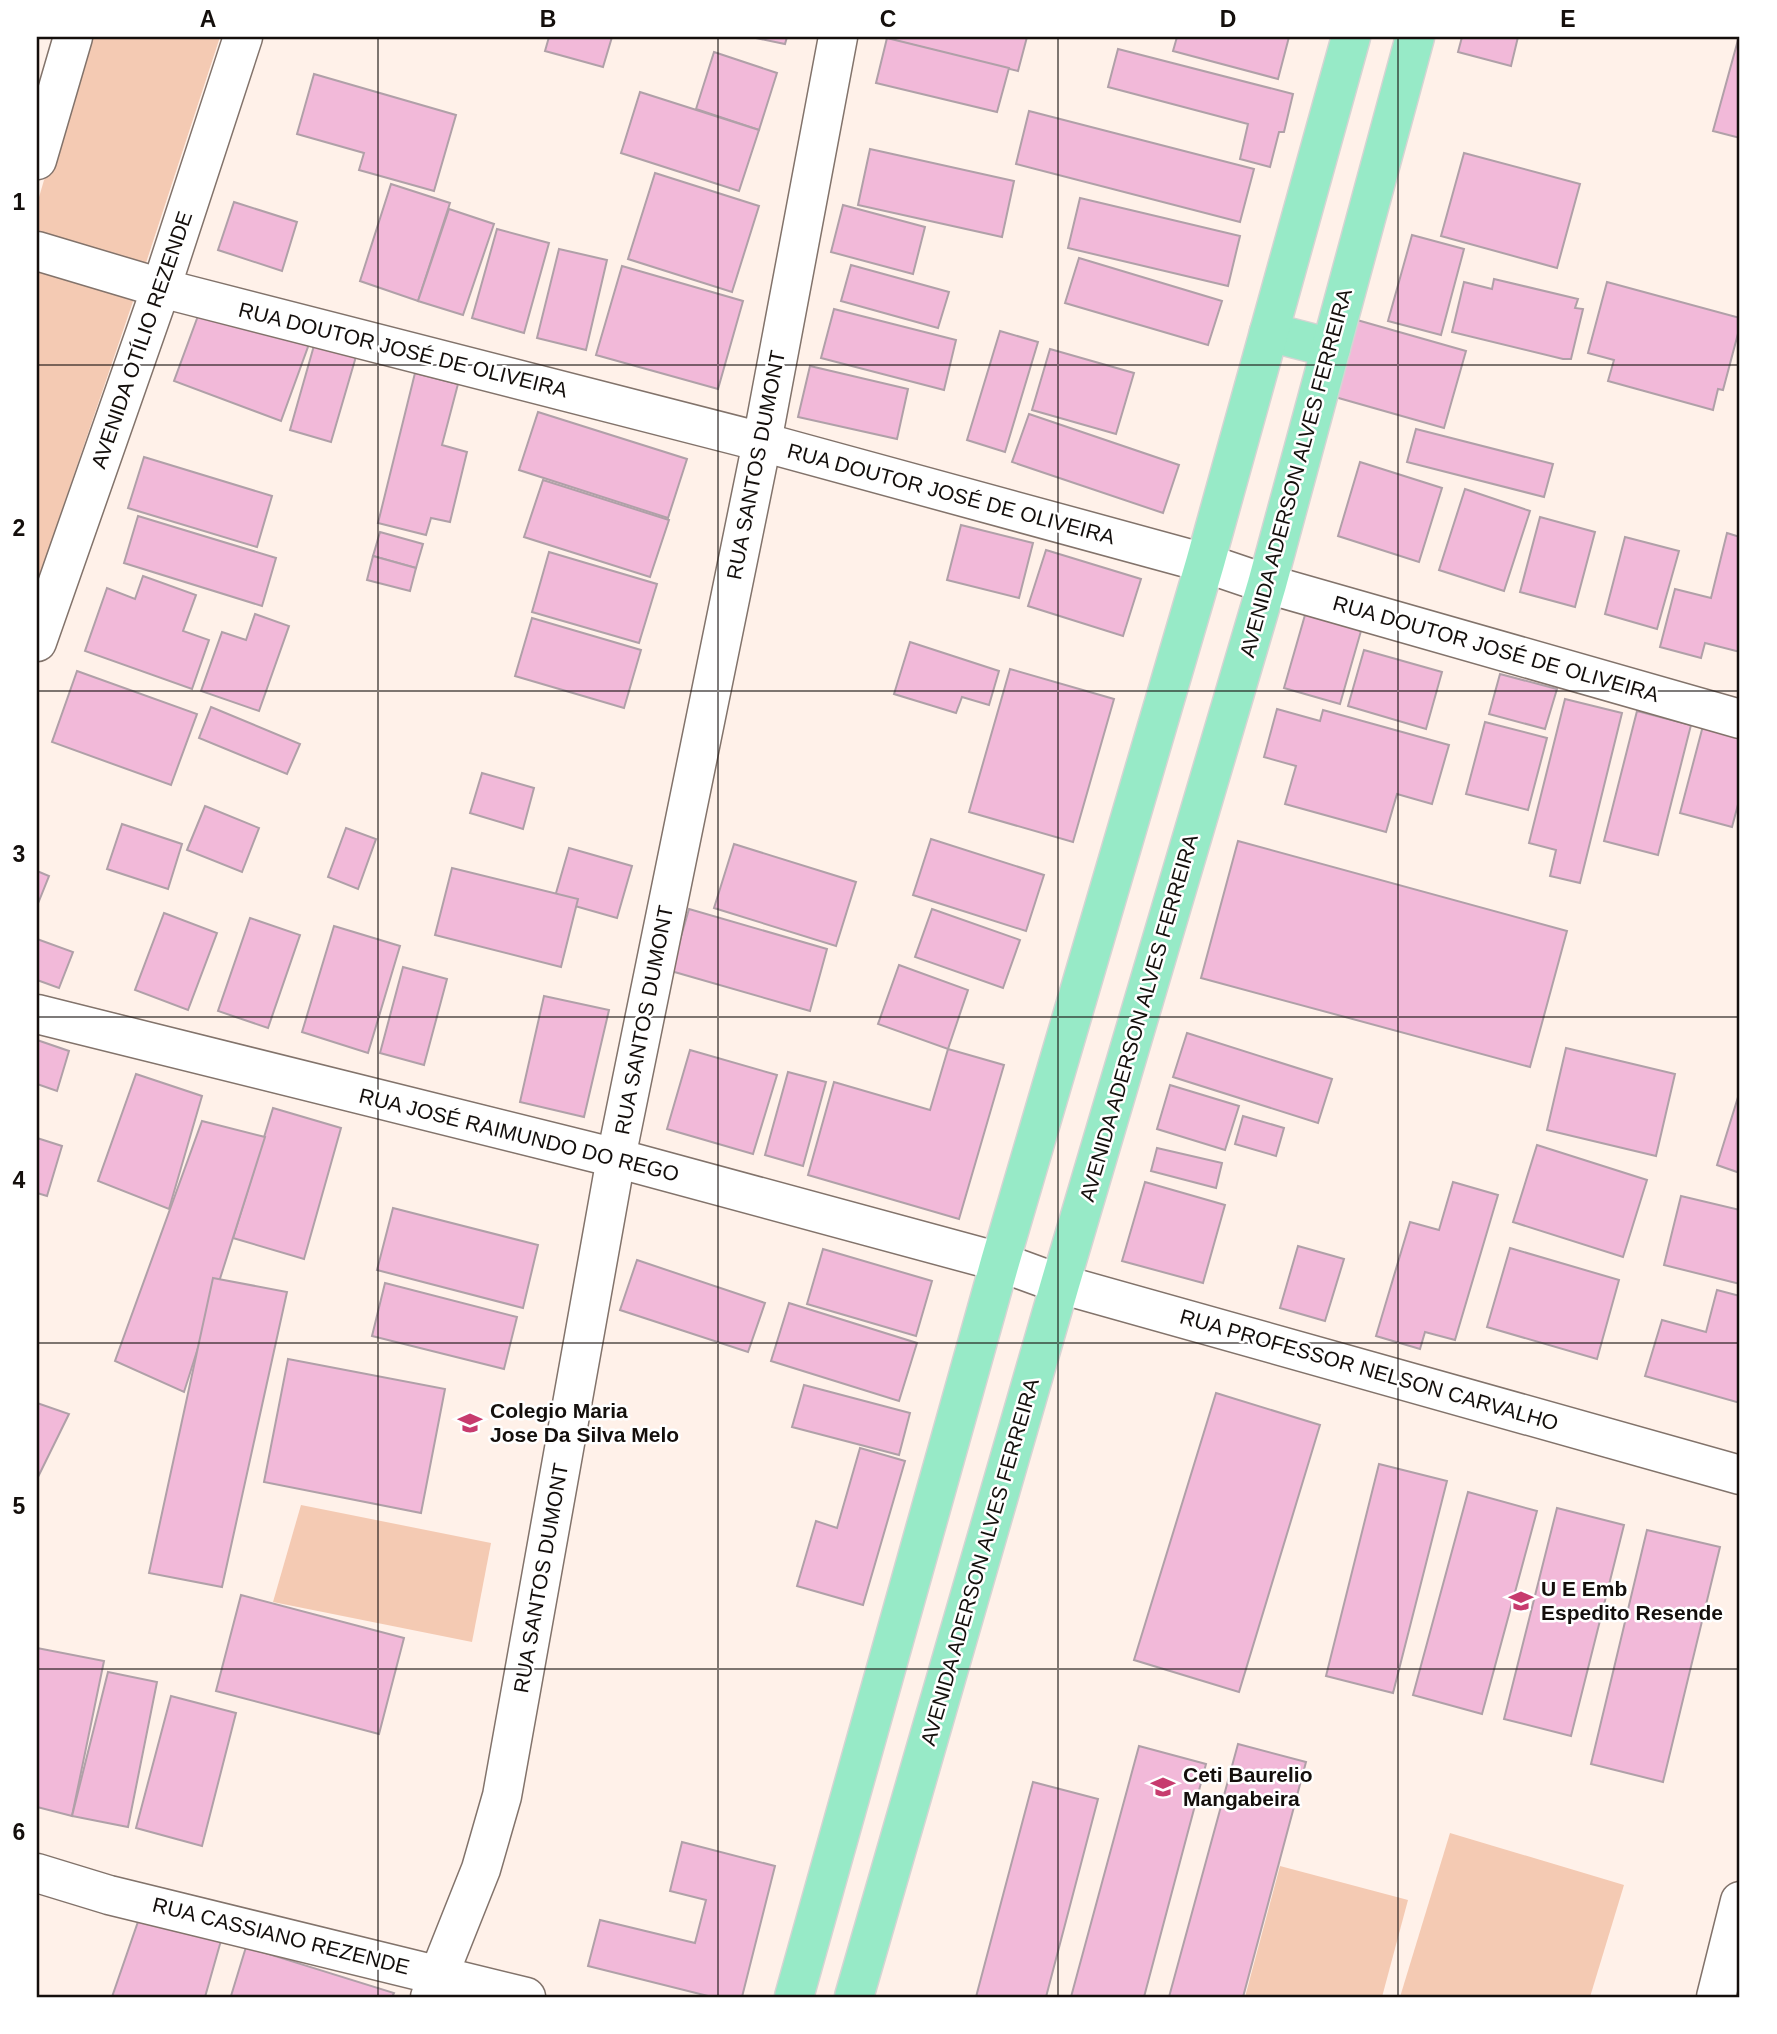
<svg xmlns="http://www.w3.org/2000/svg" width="1777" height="2034" font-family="Arial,sans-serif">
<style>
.green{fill:#f4cab3}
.building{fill:#f2b9d9;stroke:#b0a0a8;stroke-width:2}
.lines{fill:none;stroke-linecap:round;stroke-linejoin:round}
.street-casing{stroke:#82736b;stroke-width:41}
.primary-casing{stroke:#d5d4d3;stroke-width:41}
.street{stroke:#fff;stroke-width:38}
.primary{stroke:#97eac7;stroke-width:38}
.grid{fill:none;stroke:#140f0c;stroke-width:2;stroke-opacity:0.55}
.labels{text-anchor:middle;stroke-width:5;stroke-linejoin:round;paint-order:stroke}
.street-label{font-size:21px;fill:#140f0c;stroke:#fff}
.poi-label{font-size:21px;font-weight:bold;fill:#140f0c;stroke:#fff;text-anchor:start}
.neatline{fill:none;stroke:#140f0c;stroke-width:2.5}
.grid-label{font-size:23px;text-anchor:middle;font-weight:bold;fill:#140f0c}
</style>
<rect width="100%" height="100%" fill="#fff1e9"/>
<g class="green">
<path d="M86,37H220L143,272L37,583V204Z"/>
<path d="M301,1505L491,1543L472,1642L273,1602Z"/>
<path d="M1450,1833L1624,1885L1590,1997H1400Z"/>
<path d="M1280,1866L1408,1900L1382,1997H1245Z"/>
</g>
<g class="building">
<path d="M549,37H612L603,67L545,51Z"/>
<path d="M751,37H787L785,44Z"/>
<path d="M881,37H1027L1018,71Z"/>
<path d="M1177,37H1289L1278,79L1173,51Z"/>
<path d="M1462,37H1518L1511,66L1458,52Z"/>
<path d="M887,38L1009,68L997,112L876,83Z"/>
<path d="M1738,40L1740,41V138L1713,131Z"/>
<path d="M1118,49L1293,94L1284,132H1279L1270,167L1240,159L1248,124L1108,87Z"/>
<path d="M714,52L777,73L759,130L696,109Z"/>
<path d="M314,74L456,115L434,191L359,170L364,153L297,134Z"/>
<path d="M640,92L759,130L739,191L621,153Z"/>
<path d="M1029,111L1254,169L1240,222L1016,164Z"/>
<path d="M870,149L1014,181L1002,237L858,205Z"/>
<path d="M1464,153L1580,184L1557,268L1441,236Z"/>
<path d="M655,173L759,206L732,292L628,259Z"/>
<path d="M391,184L450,203L418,301L360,281Z"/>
<path d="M1080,198L1240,236L1228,286L1068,248Z"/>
<path d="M234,202L297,222L282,271L218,250Z"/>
<path d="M843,205L925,227L913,274L831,252Z"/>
<path d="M449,209L494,224L463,315L418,301Z"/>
<path d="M497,229L549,243L524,333L472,318Z"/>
<path d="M1412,235L1464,249L1441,335L1388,321Z"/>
<path d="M559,249L607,260L586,350L537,338Z"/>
<path d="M1079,258L1222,301L1208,345L1065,303Z"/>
<path d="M851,265L949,292L938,328L841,301Z"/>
<path d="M622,266L743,301L718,389L596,355Z"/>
<path d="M1494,279L1578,299L1575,308L1583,309L1571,359H1563L1452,332L1464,282L1492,289Z"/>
<path d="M1607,282L1740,318V326L1723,390L1718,389L1713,410L1608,381L1614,360L1588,353Z"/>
<path d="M202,305L309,344L281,421L174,381Z"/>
<path d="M834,309L956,340L944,390L821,358Z"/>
<path d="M1357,320L1466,351L1444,428L1335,397Z"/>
<path d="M1000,331L1038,342L1005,452L967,440Z"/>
<path d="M315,342L357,353L331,442L290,430Z"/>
<path d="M1050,349L1134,373L1116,434L1032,410Z"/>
<path d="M810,366L908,389L897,439L798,417Z"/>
<path d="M415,373L458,384L442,445L467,452L450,522L431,518L426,535L378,523Z"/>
<path d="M538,412L687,459L668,518L519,470Z"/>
<path d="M1029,414L1179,465L1163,513L1012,462Z"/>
<path d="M1416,429L1553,464L1544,497L1407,462Z"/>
<path d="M144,457L272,496L257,547L128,508Z"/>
<path d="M1360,462L1442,488L1419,562L1338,536Z"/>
<path d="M543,480L669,520L650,577L524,537Z"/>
<path d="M1465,489L1530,511L1504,591L1439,570Z"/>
<path d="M138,516L276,558L262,606L124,563Z"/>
<path d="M1540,517L1595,532L1575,607L1520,592Z"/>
<path d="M961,525L1033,543L1019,598L947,580Z"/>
<path d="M380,532L423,544L416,568L373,556Z"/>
<path d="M1727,533L1740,537V652L1705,643L1701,658L1660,647L1675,589L1711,598Z"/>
<path d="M1625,537L1679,551L1657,629L1605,614Z"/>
<path d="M1046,550L1141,579L1123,636L1028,606Z"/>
<path d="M549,552L657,584L639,643L532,612Z"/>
<path d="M373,556L416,568L410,591L367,580Z"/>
<path d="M143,576L196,595L183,631L209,640L192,689L85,651L107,588L135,599Z"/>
<path d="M1307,608L1363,624L1340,704L1284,688Z"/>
<path d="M255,614L289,626L259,711L201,691L222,632L246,640Z"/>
<path d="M532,618L641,650L624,708L515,676Z"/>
<path d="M910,642L999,671L989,705L962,697L956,713L894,694Z"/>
<path d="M1364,650L1442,672L1426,729L1348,706Z"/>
<path d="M1010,669L1114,699L1073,842L969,812Z"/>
<path d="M77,671L197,714L171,785L52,742Z"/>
<path d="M1500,674L1557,689L1545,729L1489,714Z"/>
<path d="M1565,699L1622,713L1580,883L1550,876L1556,850L1529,843Z"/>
<path d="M211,707L300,744L287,774L199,738Z"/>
<path d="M1277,709L1320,721L1323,710L1449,745L1432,804L1397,794L1386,832L1285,804L1296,766L1264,757Z"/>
<path d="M1637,711L1691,725L1658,855L1604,841Z"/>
<path d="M1485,722L1547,738L1528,810L1466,794Z"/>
<path d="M1704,722L1740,731V797L1732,827L1680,813Z"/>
<path d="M482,773L534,788L523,829L470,813Z"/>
<path d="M205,806L259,828L242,872L187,850Z"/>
<path d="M122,824L182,844L168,889L107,869Z"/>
<path d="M346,828L376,839L358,889L328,877Z"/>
<path d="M931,839L1044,875L1026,931L913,895Z"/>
<path d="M1238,841L1567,931L1530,1067L1201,978Z"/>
<path d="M734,844L856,882L836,946L714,908Z"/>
<path d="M569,848L632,866L617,918L554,900Z"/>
<path d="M452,868L578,899L561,967L435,935Z"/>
<path d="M37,871L49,876L37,906Z"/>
<path d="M689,909L827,949L810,1011L671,971Z"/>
<path d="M932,909L1020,940L1003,988L915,957Z"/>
<path d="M164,913L217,933L188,1010L135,990Z"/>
<path d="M250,918L300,935L268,1028L218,1011Z"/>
<path d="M334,926L400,946L368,1053L302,1032Z"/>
<path d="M37,939L73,952L59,988L37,980Z"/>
<path d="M899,965L968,990L948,1049L878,1024Z"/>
<path d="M403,967L447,979L424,1065L380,1053Z"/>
<path d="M544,996L609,1010L584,1117L520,1102Z"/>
<path d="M1187,1033L1332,1079L1318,1123L1173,1077Z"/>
<path d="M37,1040L69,1051L57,1091L37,1084Z"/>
<path d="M1566,1048L1675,1074L1656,1156L1547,1130Z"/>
<path d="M948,1049L1004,1065L959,1219L808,1175L834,1082L930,1110Z"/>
<path d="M690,1050L777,1075L753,1154L667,1129Z"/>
<path d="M788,1072L826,1082L803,1166L765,1155Z"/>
<path d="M136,1074L202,1096L169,1209L98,1181Z"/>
<path d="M1170,1085L1239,1106L1225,1150L1157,1129Z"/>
<path d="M1739,1094L1740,1095V1173L1717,1165Z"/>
<path d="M273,1108L341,1128L304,1259L233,1238Z"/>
<path d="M1243,1116L1284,1128L1276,1156L1235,1144Z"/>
<path d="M202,1121L265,1137L184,1392L115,1361Z"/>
<path d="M37,1138L62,1146L47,1196L37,1193Z"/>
<path d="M1537,1145L1647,1180L1623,1257L1513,1222Z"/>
<path d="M1157,1148L1222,1163L1216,1188L1151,1171Z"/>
<path d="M1145,1182L1225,1205L1203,1283L1122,1261Z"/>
<path d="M1453,1182L1498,1195L1455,1340L1425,1332L1420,1349L1376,1336L1410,1222L1439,1230Z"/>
<path d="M1681,1196L1740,1210V1284L1664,1265Z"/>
<path d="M393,1208L538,1245L523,1308L377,1270Z"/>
<path d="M1298,1246L1344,1259L1325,1321L1280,1308Z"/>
<path d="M1510,1248L1619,1280L1597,1359L1487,1327Z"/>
<path d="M823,1249L932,1281L916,1336L807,1304Z"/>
<path d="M637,1260L765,1303L748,1352L620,1310Z"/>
<path d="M213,1278L287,1292L222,1587L149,1573Z"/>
<path d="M385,1283L517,1317L504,1369L372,1336Z"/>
<path d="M1717,1290L1740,1296V1403L1645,1376L1662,1320L1706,1332Z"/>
<path d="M789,1303L917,1343L899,1401L771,1361Z"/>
<path d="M288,1359L445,1389L421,1513L264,1482Z"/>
<path d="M804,1385L910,1413L899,1455L792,1427Z"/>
<path d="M1216,1393L1320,1425L1239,1692L1134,1660Z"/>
<path d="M37,1403L69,1414L37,1479Z"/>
<path d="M860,1448L905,1461L863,1605L797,1586L816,1521L837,1528Z"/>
<path d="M1379,1464L1447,1481L1393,1693L1326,1676Z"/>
<path d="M1468,1492L1537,1511L1482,1714L1413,1695Z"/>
<path d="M1557,1508L1624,1525L1571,1736L1504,1719Z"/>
<path d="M1647,1530L1720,1547L1663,1782L1591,1764Z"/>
<path d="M241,1595L404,1638L379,1734L216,1691Z"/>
<path d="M37,1648L104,1661L72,1816L37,1807Z"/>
<path d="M108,1672L157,1682L128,1827L72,1816Z"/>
<path d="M171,1696L236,1713L202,1846L136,1828Z"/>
<path d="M1238,1744L1306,1762L1243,1997H1169Z"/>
<path d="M1139,1746L1206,1764L1144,1997H1071Z"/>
<path d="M1033,1782L1098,1799L1046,1997H976Z"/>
<path d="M682,1842L775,1866L742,1997H712L588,1966L600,1920L695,1943L706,1900L670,1891Z"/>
<path d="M141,1913L222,1937L205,1997H112Z"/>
<path d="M246,1947L394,1993L392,1997L231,1996Z"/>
</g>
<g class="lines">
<g class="street-casing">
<g id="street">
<path d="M37,160L73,37"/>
<path d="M37,251L161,288L762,442L1205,563L1267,584L1740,719"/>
<path d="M37,642L161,288L243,37"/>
<path d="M37,1014L616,1158L1000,1262L1060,1284L1740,1475"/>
<path d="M37,1873L109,1895L526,1997"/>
<path d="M430,1997L481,1869L502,1796L616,1158L762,442L838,37"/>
<path d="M1716,1997L1740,1901"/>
</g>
</g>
<g class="primary-casing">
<g id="primary">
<path d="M1269,332L1331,348"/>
<path d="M794,1997L1000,1262L1205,563L1351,37"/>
<path d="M854,1997L1060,1284L1267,584L1415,37"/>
</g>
</g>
<use href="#street" class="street"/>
<use href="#primary" class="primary"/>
</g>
<path class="grid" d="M378,37V1997M718,37V1997M1058,37V1997M1398,37V1997M37,365H1740M37,691H1740M37,1017H1740M37,1343H1740M37,1669H1740"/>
<defs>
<g id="school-bare" transform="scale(1.89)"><path d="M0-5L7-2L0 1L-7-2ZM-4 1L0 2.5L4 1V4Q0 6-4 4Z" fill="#c73b6e" stroke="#fff" stroke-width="2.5" paint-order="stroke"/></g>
</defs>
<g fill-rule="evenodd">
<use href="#school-bare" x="470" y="1423"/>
<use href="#school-bare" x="1521" y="1601"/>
<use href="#school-bare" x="1163" y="1787"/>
</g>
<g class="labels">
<g class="street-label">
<text transform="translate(142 340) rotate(-71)" y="7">AVENIDA OTÍLIO REZENDE</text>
<text transform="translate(403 350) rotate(14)" y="7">RUA DOUTOR JOSÉ DE OLIVEIRA</text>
<text transform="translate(756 465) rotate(-79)" y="7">RUA SANTOS DUMONT</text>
<text transform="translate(1296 473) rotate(-75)" y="7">AVENIDA ADERSON ALVES FERREIRA</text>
<text transform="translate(951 494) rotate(15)" y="7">RUA DOUTOR JOSÉ DE OLIVEIRA</text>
<text transform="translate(1496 649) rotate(16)" y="7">RUA DOUTOR JOSÉ DE OLIVEIRA</text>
<text transform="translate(1139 1018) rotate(-74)" y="7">AVENIDA ADERSON ALVES FERREIRA</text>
<text transform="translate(644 1020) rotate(-79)" y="7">RUA SANTOS DUMONT</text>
<text transform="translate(519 1135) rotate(14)" y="7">RUA JOSÉ RAIMUNDO DO REGO</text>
<text transform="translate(1369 1370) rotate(16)" y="7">RUA PROFESSOR NELSON CARVALHO</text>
<text transform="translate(980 1562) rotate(-74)" y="7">AVENIDA ADERSON ALVES FERREIRA</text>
<text transform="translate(541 1578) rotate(-80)" y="7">RUA SANTOS DUMONT</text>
<text transform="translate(281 1936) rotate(14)" y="7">RUA CASSIANO REZENDE</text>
</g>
<g class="poi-label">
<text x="490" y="1418">Colegio Maria<tspan x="490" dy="24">Jose Da Silva Melo</tspan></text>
<text x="1541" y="1596">U E Emb<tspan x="1541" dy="24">Espedito Resende</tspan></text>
<text x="1183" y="1782">Ceti Baurelio<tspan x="1183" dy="24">Mangabeira</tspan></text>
</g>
</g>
<rect width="1777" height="2034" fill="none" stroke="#ffffff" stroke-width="77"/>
<rect x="38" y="38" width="1700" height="1958" class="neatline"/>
<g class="grid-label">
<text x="208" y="27">A</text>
<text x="548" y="27">B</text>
<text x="888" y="27">C</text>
<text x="1228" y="27">D</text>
<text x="1568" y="27">E</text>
<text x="19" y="210">1</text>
<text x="19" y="536">2</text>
<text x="19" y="862">3</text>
<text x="19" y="1188">4</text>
<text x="19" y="1514">5</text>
<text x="19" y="1840">6</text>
</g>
</svg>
